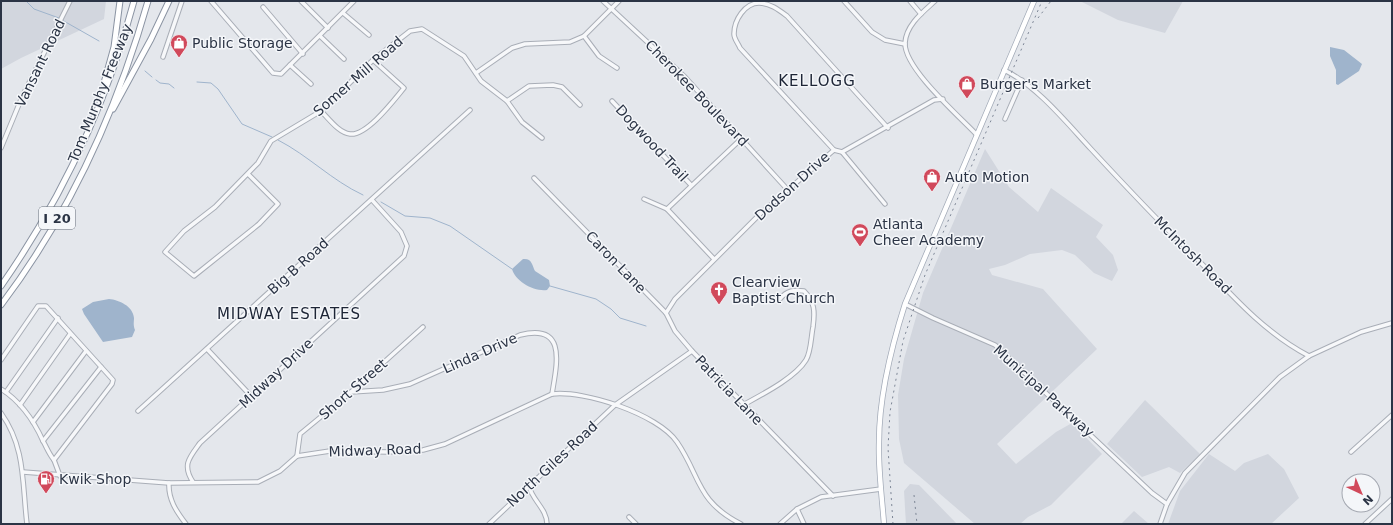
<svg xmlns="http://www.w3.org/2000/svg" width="1393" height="525" font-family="'DejaVu Sans',sans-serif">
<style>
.built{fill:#d2d6de}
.water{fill:#9fb4cc}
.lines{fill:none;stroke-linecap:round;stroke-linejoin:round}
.stream{stroke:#9fb4cc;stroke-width:1}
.minor-casing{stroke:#a9aeb7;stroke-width:5.5}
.major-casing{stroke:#a3abb8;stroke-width:6}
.highway-casing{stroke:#8b94a3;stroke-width:7}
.minor{stroke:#f7f8fa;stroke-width:3.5}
.major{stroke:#fff;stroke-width:4.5}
.highway{stroke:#fff;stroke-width:5}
.rail{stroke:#7d8696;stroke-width:1;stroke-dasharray:2 4;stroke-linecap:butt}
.labels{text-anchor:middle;stroke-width:3;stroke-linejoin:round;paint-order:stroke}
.shield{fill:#f4f6f9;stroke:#676e7b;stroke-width:1}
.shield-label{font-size:13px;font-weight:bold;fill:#2b3445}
.poi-label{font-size:14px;fill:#2b3445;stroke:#f4f6f9;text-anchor:start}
.street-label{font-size:14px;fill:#2b3445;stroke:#f4f6f9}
.neighbourhood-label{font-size:15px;letter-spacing:1px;fill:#1d2536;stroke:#f4f6f9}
</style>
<rect width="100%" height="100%" fill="#e4e7ec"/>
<g class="built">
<path d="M1,1H106L104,19L21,58L1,69Z"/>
<path d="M1080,1H1183L1165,33L1118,20Z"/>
<path d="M985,149L1009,187L1038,212L1051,188L1103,225L1096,237L1113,255L1118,270L1112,281L1094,273L1075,255L1062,250L1030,254L1005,265L989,269L992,275L1043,289L1097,349L997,444L1016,464L1056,432L1072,423L1102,454L1051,505L1028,517L1020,524H975L904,463L899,439L898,395L904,359L923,293Z"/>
<path d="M1145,400L1200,454L1180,473L1169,467L1142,477L1107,444Z"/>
<path d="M1209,454L1235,471L1244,463L1268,454L1284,469L1299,498L1271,524H1168L1180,491Z"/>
<path d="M910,484L919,485L957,524H906L904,491Z"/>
<path d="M1134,511L1149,524H1121Z"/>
</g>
<g class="water">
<path d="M1330,47L1344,50L1362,64L1359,71L1338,85L1336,84V70L1330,56Z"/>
<path d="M523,259C532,258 532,265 535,271L549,280L550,286L547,290C534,292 515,281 512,269Z"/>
<path d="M109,299C119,300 133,306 134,318C134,322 133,325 135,330L132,337L103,342L84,314L82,309L93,302Z"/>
</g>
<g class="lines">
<g class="stream">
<path d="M26,1L34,9L59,18"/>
<path d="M62,20L99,41"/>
<path d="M145,71L152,77"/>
<path d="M156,80L160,83L169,84L174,88"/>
<path d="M197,82L211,83L218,89L242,124L272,137"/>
<path d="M278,140C309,156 331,180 363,195"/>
<path d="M381,202L405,216L430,218L450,226L512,269"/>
<path d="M550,286L596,299L611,309L620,318L646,326"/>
</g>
<g class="minor-casing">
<g id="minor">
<path d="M211,1L273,73L281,74L354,1"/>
<path d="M301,1L328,28"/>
<path d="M603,1L685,77L787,189"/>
<path d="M844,1L872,32L885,40L905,44"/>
<path d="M910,1L921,14"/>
<path d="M935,1C923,12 906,25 905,43C904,68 959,116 976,134"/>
<path d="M263,7L303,54"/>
<path d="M343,13L369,35"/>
<path d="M320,36L344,59"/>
<path d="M584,36L599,56L617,68"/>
<path d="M163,57L182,1"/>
<path d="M290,65L311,84"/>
<path d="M1004,70C1036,85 1066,122 1091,149C1128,189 1165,228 1204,266C1236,300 1267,334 1309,356L1361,332L1392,323"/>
<path d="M476,73L512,48L525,44L570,42L584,36L619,1"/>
<path d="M507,101L529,86L553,85L562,87L580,105"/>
<path d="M612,101L691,185"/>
<path d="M321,111C329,119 339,133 350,134C367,136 394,100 404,88L373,60"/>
<path d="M1005,119L1022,80"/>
<path d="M1,148L22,97L70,1"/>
<path d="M834,150L740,48C738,43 734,39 734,34C734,20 745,3 759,3C770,3 779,10 787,16L888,128"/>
<path d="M842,152L885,204"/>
<path d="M248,174L278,204L259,224L194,276L165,252L184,231L215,207L258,163L271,141L321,111L373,60L410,31L422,29L464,56L481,81L507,101L522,122L542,138"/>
<path d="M534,178L666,313L675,331L692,351L833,496"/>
<path d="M644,199L667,209L714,259"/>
<path d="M667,209L741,139"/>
<path d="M905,304L933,318L995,345L1152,493L1167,504"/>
<path d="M666,313L675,299L760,214L834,150L842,152L934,100L943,99"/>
<path d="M207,349L251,396"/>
<path d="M1,360L38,306H46L113,380L112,384L54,460C49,454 47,448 43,441C34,421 20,401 1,389"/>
<path d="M6,392L58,318"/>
<path d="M351,392L383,390L410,384L520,335C567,323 557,363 552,394"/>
<path d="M20,405L70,334"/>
<path d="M743,405C761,395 795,378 806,360C811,352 811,337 813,327C815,312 815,302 804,291C794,290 787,290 780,299"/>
<path d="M138,411L470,110"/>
<path d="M1,413C26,448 22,484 27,524"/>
<path d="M33,422L86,351"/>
<path d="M43,441L101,367"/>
<path d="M1351,452L1392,415"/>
<path d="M297,456L300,434L351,392L423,327"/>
<path d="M54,460L60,476"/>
<path d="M23,472L169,483L258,482L280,471L297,456L330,451L388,452L423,450L445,444L552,394C584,390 658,414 677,442C701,477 696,501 741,524"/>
<path d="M193,482C182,465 189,458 200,443L404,256L407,246L401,232L372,200"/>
<path d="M169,483C168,499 176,511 186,524"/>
<path d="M529,486C532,500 547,509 547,524"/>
<path d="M797,509L804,524"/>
<path d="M629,517L636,524"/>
<path d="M489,524L615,405L692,351"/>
<path d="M780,524L797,509L821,497L881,489"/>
<path d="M1160,524L1167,504L1185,473L1280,377L1309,356"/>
<path d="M1365,524L1392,499"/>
</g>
</g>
<g class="major-casing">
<path id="major" d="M884,524C882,497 878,469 879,442C879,395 891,348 905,304L1034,1"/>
</g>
<g class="highway-casing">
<g id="highway">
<path d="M104,83L114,47L120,1"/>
<path d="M113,109L151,39L169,1"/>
<path d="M1,286C61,200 107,102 134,1"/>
<path d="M1,305C69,215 117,110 148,1"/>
</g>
</g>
<use href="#minor" class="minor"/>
<use href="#major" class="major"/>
<use href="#highway" class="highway"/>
<g class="rail">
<path d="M1038,18L1051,1"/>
<path d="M914,495L917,524"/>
<path d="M893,524L888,448L890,412L903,341L925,275L1042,1"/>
</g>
</g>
<defs>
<g id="shop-pin" transform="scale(0.9)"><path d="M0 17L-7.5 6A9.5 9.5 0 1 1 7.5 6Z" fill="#d1495b" stroke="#f4f6f9"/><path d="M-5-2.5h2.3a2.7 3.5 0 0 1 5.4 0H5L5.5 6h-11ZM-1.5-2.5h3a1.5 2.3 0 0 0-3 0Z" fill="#fff"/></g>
<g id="stadium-pin" transform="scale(0.9)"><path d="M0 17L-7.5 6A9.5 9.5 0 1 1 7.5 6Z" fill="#d1495b" stroke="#f4f6f9"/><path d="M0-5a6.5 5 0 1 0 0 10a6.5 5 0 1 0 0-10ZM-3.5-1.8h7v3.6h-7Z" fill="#fff"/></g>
<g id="church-pin" transform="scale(0.9)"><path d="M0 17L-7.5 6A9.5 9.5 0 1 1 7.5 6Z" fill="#d1495b" stroke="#f4f6f9"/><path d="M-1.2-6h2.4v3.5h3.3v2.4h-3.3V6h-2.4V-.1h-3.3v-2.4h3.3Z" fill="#fff"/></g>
<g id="fuel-pin" transform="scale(0.9)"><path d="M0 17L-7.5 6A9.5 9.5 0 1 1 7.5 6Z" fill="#d1495b" stroke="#f4f6f9"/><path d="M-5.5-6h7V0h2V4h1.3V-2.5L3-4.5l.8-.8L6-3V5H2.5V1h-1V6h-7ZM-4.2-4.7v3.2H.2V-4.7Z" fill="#fff"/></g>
</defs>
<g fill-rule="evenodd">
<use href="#shop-pin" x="179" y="43"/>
<use href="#shop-pin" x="967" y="84"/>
<use href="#shop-pin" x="932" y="177"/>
<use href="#stadium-pin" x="860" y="232"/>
<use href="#church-pin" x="719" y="290"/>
<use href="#fuel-pin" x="46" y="479"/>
</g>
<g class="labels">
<rect class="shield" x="39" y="207" width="36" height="22" rx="3"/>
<g class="shield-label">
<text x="57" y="223">I 20</text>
</g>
<g class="poi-label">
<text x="192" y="48">Public Storage</text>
<text x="980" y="89">Burger's Market</text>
<text x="945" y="182">Auto Motion</text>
<text x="873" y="229">Atlanta<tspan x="873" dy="16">Cheer Academy</tspan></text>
<text x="732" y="287">Clearview<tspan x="732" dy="16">Baptist Church</tspan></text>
<text x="59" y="484">Kwik Shop</text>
</g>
<g class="street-label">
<text transform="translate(40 63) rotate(-64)" y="5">Vansant Road</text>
<text transform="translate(358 76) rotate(-41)" y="5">Somer Mill Road</text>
<text transform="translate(100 93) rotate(-68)" y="5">Tom Murphy Freeway</text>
<text transform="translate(697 93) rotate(46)" y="5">Cherokee Boulevard</text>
<text transform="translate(652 143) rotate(47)" y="5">Dogwood Trail</text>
<text transform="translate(792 186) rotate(-42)" y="5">Dodson Drive</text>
<text transform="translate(1193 255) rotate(45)" y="5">McIntosh Road</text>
<text transform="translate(616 262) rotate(46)" y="5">Caron Lane</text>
<text transform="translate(298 266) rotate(-42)" y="5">Big B Road</text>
<text transform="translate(480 353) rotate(-24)" y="5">Linda Drive</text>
<text transform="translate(276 373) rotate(-43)" y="5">Midway Drive</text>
<text transform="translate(353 389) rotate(-41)" y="5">Short Street</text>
<text transform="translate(729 390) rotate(46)" y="5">Patricia Lane</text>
<text transform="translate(1044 391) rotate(42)" y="5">Municipal Parkway</text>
<text transform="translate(375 450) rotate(-2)" y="5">Midway Road</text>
<text transform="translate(552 464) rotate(-43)" y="5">North Giles Road</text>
</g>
<g class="neighbourhood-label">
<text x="817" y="86">KELLOGG</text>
<text x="289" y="319">MIDWAY ESTATES</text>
</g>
</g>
<rect width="1393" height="525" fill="none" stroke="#2b3445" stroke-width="4"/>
<g transform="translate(1361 493) rotate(136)"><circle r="19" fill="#f4f6f9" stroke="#a4a8b1"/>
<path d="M0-3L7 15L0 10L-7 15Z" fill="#d1495b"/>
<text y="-6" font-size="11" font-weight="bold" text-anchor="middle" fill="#2b3445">N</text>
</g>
</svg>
